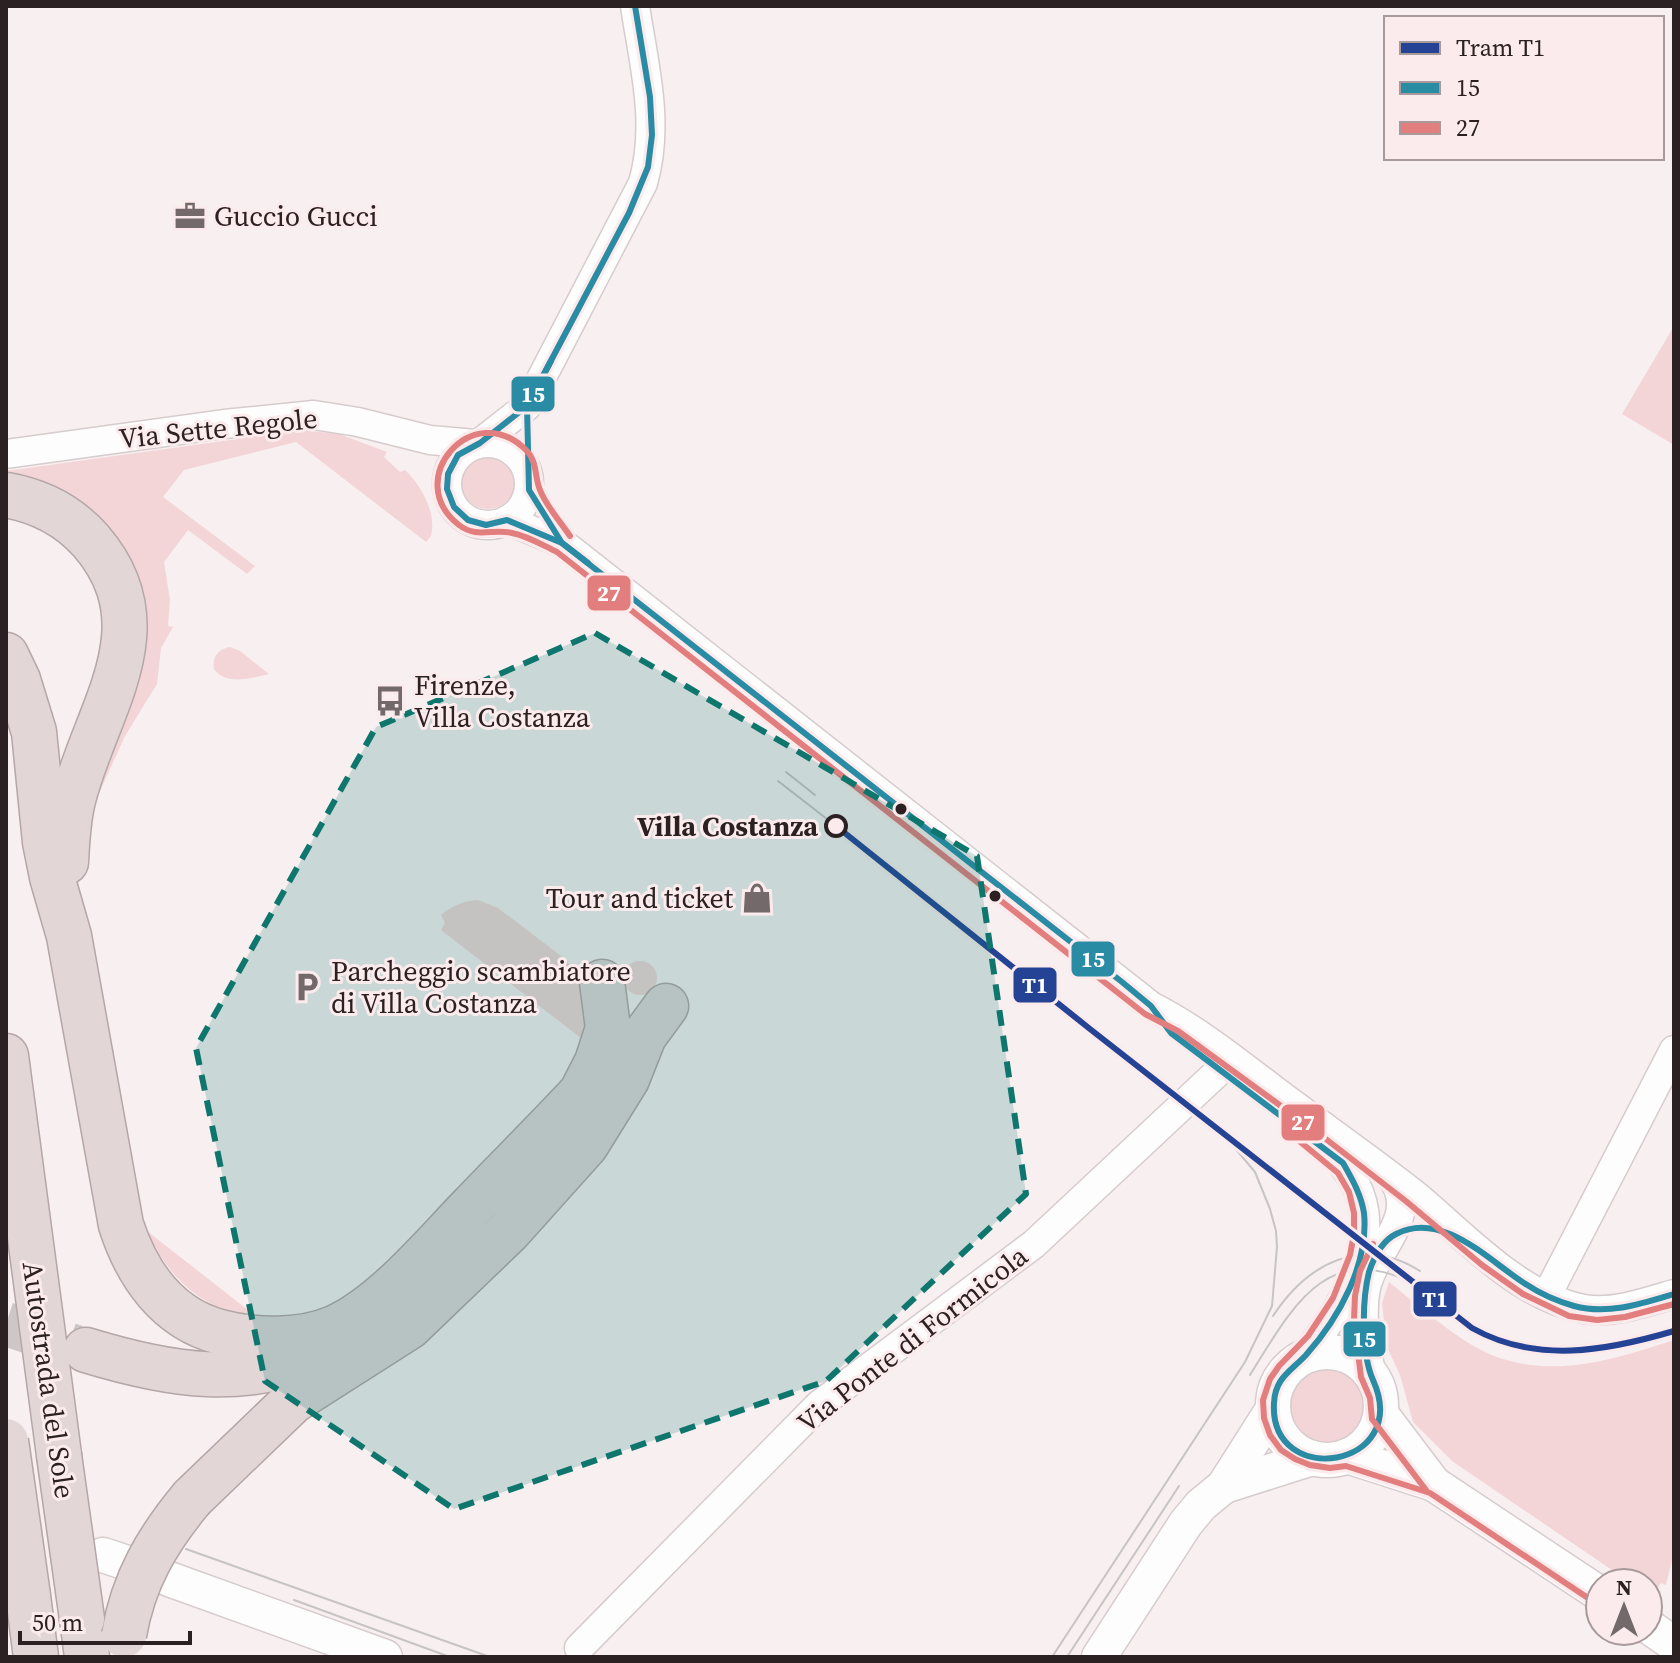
<svg xmlns="http://www.w3.org/2000/svg" width="1680" height="1663" font-family="'Source Serif 4',serif">
<style>
.green{fill:#f3d5d7}
.lines{fill:none;stroke-linecap:round;stroke-linejoin:round}
.motorway-tunnel{stroke:#cfc6c7;stroke-width:44;stroke-dasharray:44 22;stroke-linecap:butt}
.minor-casing{stroke:#d6ccce;stroke-width:31}
.tertiary-casing{stroke:#d6ccce;stroke-width:37}
.motorway-casing{stroke:#b5a6a7;stroke-width:47}
.minor{stroke:#fefdfd;stroke-width:28}
.tertiary{stroke:#fefdfd;stroke-width:34}
.motorway{stroke:#e2d6d7;stroke-width:44}
.tram{stroke:#c7c4c5;stroke-width:2}
.motorway-bridge-casing{stroke:#b5a6a7;stroke-width:47;stroke-linecap:butt}
.motorway-bridge{stroke:#e2d6d7;stroke-width:44}
.bus-1-casing{stroke:#fcebec;stroke-width:12}
.bus-2-casing{stroke:#fcebec;stroke-width:12}
.bus-1{stroke:#2a8ba5;stroke-width:6}
.bus-2{stroke:#e27e7e;stroke-width:6}
.tram-1-casing{stroke:#fcebec;stroke-width:12}
.tram-1{stroke:#254395;stroke-width:6}
.marked{fill:#0f766e;fill-opacity:0.2;stroke:#0f766e;stroke-width:6;stroke-dasharray:16 10;stroke-linejoin:round}
.bus-dot{fill:#2b2122;stroke:#fcebec;stroke-width:3}
.stop-dot{fill:#fcebec;stroke:#2b2122;stroke-width:4}
.labels{text-anchor:middle;stroke-width:6;stroke-linejoin:round;paint-order:stroke}
.poi-label{font-size:28px;fill:#2b2122;stroke:#fcebec;text-anchor:start}
.street-label{font-size:28px;fill:#2b2122;stroke:#fcebec}
.stop-label{font-size:28px;font-weight:bold;fill:#2b2122;stroke:#fcebec;text-anchor:end}
.line-badge{stroke:#fcebec;stroke-width:3}
.badge-label{font-size:22px;text-anchor:middle;font-weight:bold;fill:#fff}
</style>
<rect width="100%" height="100%" fill="#f8eff0"/>
<g class="green">
<path d="M1674,326V445L1622,414Z"/>
<path d="M310,431L339,434L387,452L384,457L400,472L405,470C421,485 437,513 431,536L426,542L296,442L184,470L163,497L255,566L247,574L188,530L164,562L170,600L168,626L173,627L161,648L157,684L125,736L96,800L92,803L139,613L6,479V471L282,433Z"/>
<circle cx="488" cy="482" r="27"/>
<path d="M230,647L240,651L269,674C251,678 226,686 214,669C212,657 218,649 230,647Z"/>
<path d="M478,900L498,908L565,959C575,971 590,999 590,1014C590,1023 587,1033 586,1042L441,930L445,923L441,915C452,906 463,901 478,900Z"/>
<circle cx="640" cy="978" r="17"/>
<path d="M147,1231L257,1317C205,1313 167,1277 147,1231Z"/>
<path d="M1389,1282C1419,1306 1459,1342 1494,1356C1555,1379 1616,1359 1674,1340V1551L1666,1585L1661,1583L1652,1597L1648,1594V1583H1631L1452,1461L1413,1422L1400,1375L1387,1347L1382,1303Z"/>
<circle cx="1328" cy="1405" r="41"/>
</g>
<g class="lines">
<path class="motorway-tunnel" d="M6,1324L76,1347"/>
<g class="minor-casing">
<g id="minor">
<circle cx="488" cy="484" r="41"/>
<path d="M480,443L527,406L643,183C660,123 644,66 635,6"/>
<path d="M6,454L224,424L314,415L358,422L430,440L475,444"/>
<path d="M507,520L562,543L575,553L1151,1006C1200,1031 1242,1066 1286,1099C1329,1131 1372,1161 1414,1194C1463,1234 1518,1297 1584,1309C1613,1314 1647,1302 1674,1294"/>
<path d="M1547,1295L1674,1050"/>
<path d="M1303,1358C1354,1292 1405,1208 1319,1143"/>
<path d="M1371,1375C1367,1346 1360,1317 1366,1288C1373,1251 1423,1213 1390,1176"/>
<path d="M579,1648L819,1405L1034,1244L1219,1071"/>
</g>
</g>
<g class="tertiary-casing">
<g id="tertiary">
<circle cx="1327" cy="1406" r="54"/>
<path d="M1381,1414L1434,1484"/>
<path d="M1347,1456L1434,1484L1600,1594"/>
<path d="M1224,1486L1312,1458"/>
<path d="M103,1555L130,1564"/>
<path d="M169,1579L385,1657"/>
<path d="M1648,1626L1674,1644"/>
<path d="M1099,1657L1186,1523L1201,1505L1224,1486L1273,1409"/>
</g>
</g>
<g class="motorway-casing">
<g id="motorway">
<path d="M6,495C40,501 68,515 91,541C166,628 95,710 73,800C68,820 67,841 66,862"/>
<path d="M6,655L18,680L34,732L45,842L52,877L69,936L121,1225C137,1274 167,1318 220,1332C253,1341 302,1342 334,1328C384,1306 433,1246 471,1207C507,1169 545,1132 581,1093L597,1062L608,1028L602,982"/>
<path d="M6,1056L59,1455"/>
<path d="M86,1350C171,1376 244,1388 328,1351"/>
<path d="M192,1498L293,1401L409,1327L508,1232L586,1145L627,1079L644,1036L666,1006"/>
<path d="M28,1596L36,1657"/>
<path d="M82,1619L87,1657"/>
</g>
</g>
<use href="#minor" class="minor"/>
<use href="#tertiary" class="tertiary"/>
<use href="#motorway" class="motorway"/>
<g class="tram">
<path d="M786,772L815,795"/>
<path d="M778,781L836,826"/>
<path d="M1273,1316C1307,1264 1362,1234 1420,1271"/>
<path d="M1250,1375C1293,1306 1328,1236 1420,1287"/>
<path d="M186,1549L490,1657"/>
<path d="M294,1600L450,1657"/>
<path d="M1052,1657L1245,1362L1272,1306L1277,1247L1276,1231L1270,1209L1255,1172L1223,1134"/>
<path d="M1067,1657L1179,1486"/>
</g>
<g class="motorway-bridge-casing">
<g id="motorway-bridge">
<path d="M6,1441L28,1596"/>
<path d="M59,1455L82,1619"/>
<path d="M124,1635C133,1581 157,1540 192,1498"/>
</g>
</g>
<use href="#motorway-bridge" class="motorway-bridge"/>
<g class="bus-1-casing">
<g id="bus-1">
<path d="M635,6L650,97L652,135L648,167L629,213L527,406L529,490L562,543L1122,982L1151,1006L1171,1033L1343,1163C1352,1179 1361,1194 1364,1213C1369,1264 1339,1318 1306,1355C1291,1371 1275,1378 1274,1403C1269,1490 1413,1469 1373,1380C1361,1353 1362,1300 1369,1272C1374,1257 1382,1241 1396,1234C1442,1210 1488,1260 1524,1283C1539,1293 1556,1301 1574,1306C1608,1315 1641,1304 1674,1294"/>
<path d="M551,361L527,406L480,443L458,455L448,474L447,489L454,507L468,520L486,525L507,520L562,543L588,563"/>
</g>
</g>
<g class="bus-2-casing">
<g id="bus-2">
<path d="M570,536C560,521 546,506 540,490C534,476 538,462 526,450C473,397 401,480 459,525C477,539 493,528 512,533C528,536 542,545 557,552L1145,1014L1178,1031L1322,1136L1407,1202L1482,1265L1523,1294L1569,1316L1597,1320L1625,1317L1674,1304"/>
<path d="M1298,1140L1338,1173L1349,1192L1354,1213V1234L1350,1255L1333,1298L1308,1336L1279,1366L1270,1379L1263,1400L1264,1418L1270,1435L1281,1450L1295,1459L1310,1465L1330,1468L1346,1466L1430,1493L1594,1602"/>
<path d="M1373,1244L1360,1271L1355,1296L1354,1320L1361,1377L1370,1398L1372,1419L1426,1490"/>
</g>
</g>
<use href="#bus-1" class="bus-1"/>
<use href="#bus-2" class="bus-2"/>
<g class="tram-1-casing">
<path id="tram-1" d="M836,826L1090,1029L1472,1328C1536,1364 1606,1351 1674,1331"/>
</g>
<use href="#tram-1" class="tram-1"/>
</g>
<path class="marked" d="M595,633L977,856L1026,1194L826,1381L454,1509L265,1381L196,1048L376,727Z"/>
<defs>
<g id="office-bare" transform="scale(2.4)"><path d="M-6-3h4V-5.5h4V-3h4V5H-6ZM-1-4.5V-3h2v-1.5ZM-6 0V1H6V0Z" fill="#73696a" stroke="#fcebec" stroke-width="2.5" paint-order="stroke"/></g>
<g id="bus-bare" transform="scale(2.4)"><path d="M-5-6H5V4H4V6H2V4H-2V6H-4V4H-5ZM-3.5-4V0h7V-4ZM-3.5 1.2v1.5H-2V1.2ZM2 1.2v1.5H3.5V1.2Z" fill="#73696a" stroke="#fcebec" stroke-width="2.5" paint-order="stroke"/></g>
<g id="shop-bare" transform="scale(2.4)"><path d="M-5-2.5h2.3a2.7 3.5 0 0 1 5.4 0H5L5.5 6h-11ZM-1.5-2.5h3a1.5 2.3 0 0 0-3 0Z" fill="#73696a" stroke="#fcebec" stroke-width="2.5" paint-order="stroke"/></g>
<g id="parking-bare" transform="scale(2.4)"><path d="M-3.5-5.5H1a3.5 3.5 0 0 1 0 7H-1V5.5H-3.5ZM-1-3.4V-.6H.8a1.4 1.4 0 0 0 0-2.8Z" fill="#73696a" stroke="#fcebec" stroke-width="2.5" paint-order="stroke"/></g>
</defs>
<g fill-rule="evenodd">
<use href="#office-bare" x="190" y="216"/>
<use href="#bus-bare" x="390" y="701"/>
<use href="#shop-bare" x="757" y="898"/>
<use href="#parking-bare" x="307" y="987"/>
</g>
<g class="bus-dot">
<circle cx="901" cy="809" r="7"/>
<circle cx="995" cy="896" r="7"/>
</g>
<circle class="stop-dot" cx="836" cy="826" r="10"/>
<g class="labels">
<g class="poi-label">
<text x="214" y="226">Guccio Gucci</text>
<text x="414" y="695">Firenze,<tspan x="414" dy="32">Villa Costanza</tspan></text>
<text x="733" y="908" text-anchor="end">Tour and ticket</text>
<text x="331" y="981">Parcheggio scambiatore<tspan x="331" dy="32">di Villa Costanza</tspan></text>
</g>
<g class="street-label">
<text transform="translate(218 428) rotate(-6)" y="10">Via Sette Regole</text>
<text transform="translate(912 1339) rotate(-38)" y="10">Via Ponte di Formicola</text>
<text transform="translate(49 1380) rotate(82)" y="10">Autostrada del Sole</text>
</g>
<g class="stop-label">
<text x="818" y="836">Villa Costanza</text>
</g>
</g>
<g class="line-badge">
<rect x="510" y="375" width="46" height="38" rx="8" fill="#2a8ba5"/>
<rect x="586" y="574" width="46" height="38" rx="8" fill="#e27e7e"/>
<rect x="1070" y="940" width="46" height="38" rx="8" fill="#2a8ba5"/>
<rect x="1012" y="966" width="46" height="38" rx="8" fill="#254395"/>
<rect x="1280" y="1103" width="46" height="39" rx="8" fill="#e27e7e"/>
<rect x="1412" y="1280" width="46" height="38" rx="8" fill="#254395"/>
<rect x="1342" y="1320" width="45" height="38" rx="8" fill="#2a8ba5"/>
</g>
<g class="badge-label">
<text x="533" y="402">15</text>
<text x="609" y="601">27</text>
<text x="1093" y="967">15</text>
<text x="1035" y="993">T1</text>
<text x="1303" y="1130">27</text>
<text x="1435" y="1307">T1</text>
<text x="1364" y="1347">15</text>
</g>
<rect width="1680" height="1663" fill="none" stroke="#2b2122" stroke-width="16"/>
<rect x="1384" y="16" width="280" height="144" fill="#fcebec" stroke="#a89a9b" stroke-width="2"/>
<rect x="1400" y="42" width="40" height="12" fill="#254395" stroke="#a89a9b" stroke-width="2"/>
<text x="1456" y="56" font-size="24" fill="#2b2122">Tram T1</text>
<rect x="1400" y="82" width="40" height="12" fill="#2a8ba5" stroke="#a89a9b" stroke-width="2"/>
<text x="1456" y="96" font-size="24" fill="#2b2122">15</text>
<rect x="1400" y="122" width="40" height="12" fill="#e27e7e" stroke="#a89a9b" stroke-width="2"/>
<text x="1456" y="136" font-size="24" fill="#2b2122">27</text>
<g transform="translate(1624 1607)"><circle r="38" fill="#fcebec" stroke="#a89a9b" stroke-width="2"/>
<path d="M0-6L14 30L0 20L-14 30Z" fill="#73696a"/>
<text y="-12" font-size="22" font-weight="bold" text-anchor="middle" fill="#2b2122">N</text>
</g>
<path d="M20 1631v12h170v-12" fill="none" stroke="#2b2122" stroke-width="4"/>
<text x="32" y="1631" font-size="24" fill="#2b2122" stroke="#fcebec" stroke-width="6" paint-order="stroke">50 m</text>
</svg>
